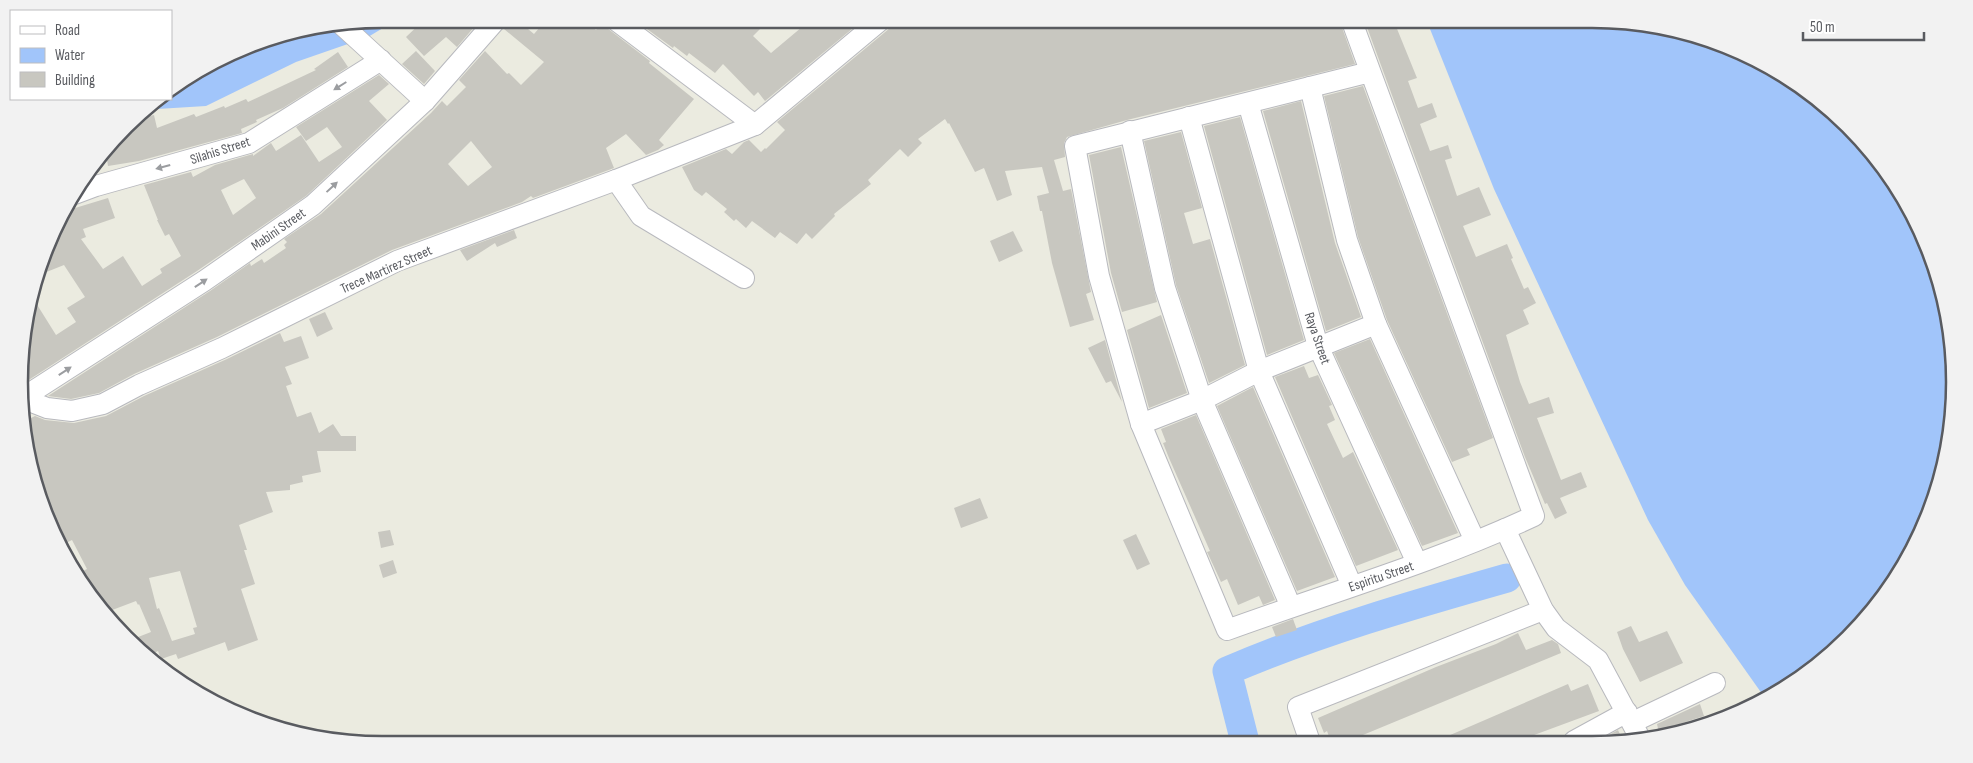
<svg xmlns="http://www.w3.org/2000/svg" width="1973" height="763" font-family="'Sofia Sans Condensed',sans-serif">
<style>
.water{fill:#a1c5fa}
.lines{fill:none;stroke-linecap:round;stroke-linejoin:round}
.river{stroke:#a1c5fa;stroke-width:29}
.building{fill:#c8c7c0;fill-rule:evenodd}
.minor-casing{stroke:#b8b9be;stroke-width:22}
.minor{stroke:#fff;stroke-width:20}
.oneway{fill:#9b9da0}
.labels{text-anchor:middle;stroke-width:4.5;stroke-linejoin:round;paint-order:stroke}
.street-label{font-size:14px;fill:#595b60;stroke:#fff}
.rim{fill:none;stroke:#595b60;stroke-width:2.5}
</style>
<rect width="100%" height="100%" fill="#ebebe0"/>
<g class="water">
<path d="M381,19H398L368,37L296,62L206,106L141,110L156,99H171V88L200,67L246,47L267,44L279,36Z"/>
<path d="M1426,19H1592L1686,31L1752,56L1813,94L1864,143L1906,200L1935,265L1951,334L1953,406L1942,476L1893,583L1831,654L1765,698L1685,585L1648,520L1494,189Z"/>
</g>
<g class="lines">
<path class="river" d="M1245,742L1227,671C1318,632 1412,605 1507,578"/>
</g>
<g class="building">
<path d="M425,19H481L457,47L446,37L424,56L406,37Z"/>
<path d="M509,19H516L534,34L547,19H557L569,29L578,19H584L596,30L603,22L607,28L650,61L649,63L694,99L659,140L664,145L658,150L646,155L626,134L606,148L614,168L533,198L531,196L522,202L392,250L217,337L134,374L99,393L71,399L48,396L210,291L250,263L251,266L262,259L264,263L286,248L284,245L287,242L284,239L321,214L431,113L442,101L447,106L466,87L459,80L485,51L507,74L509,73L521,85L544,62L504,29ZM471,141L492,167L468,186L448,164Z"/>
<path d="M638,19H770L753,36L771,53L802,27L799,25L806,19H864L765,101L758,92L754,96L723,64L715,73L689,53L687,56L674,46L673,48L636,21Z"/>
<path d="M894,19H910L918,29L932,19H938L943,25L952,19H1207L1209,23L1219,19H1339L1355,64L1127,120L1067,137L1064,143L1065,157L1054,160L1063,191L1071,189L1091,292L1086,294L1094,320L1070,327L1052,263L1042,211H1040L1037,196L1049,193L1042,167L1005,171L1012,195L997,201L984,168L975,172L949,123L948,124L945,119L918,139L922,143L908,157L900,149L868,180L871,184L834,214L835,216L812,239L806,233L797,244L780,232L775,238L752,221L746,228L736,219L734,221L724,212L727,209L706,192L702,196L694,190L682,167L726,149L732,154L744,142L749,140L761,152L765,148L766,149L785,130L777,122L890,28Z"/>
<path d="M1364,19H1393L1417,78L1408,81L1418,108L1432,103L1437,117L1420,124L1430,151L1448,145L1452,158L1445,160L1457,196L1479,187L1491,215L1463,226L1476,257L1507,244L1513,258L1511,259L1524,289L1528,287L1536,303L1523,310L1529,324L1506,335L1520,382L1529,404L1549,397L1554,413L1537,418L1561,480L1581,472L1587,487L1560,498L1567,513L1555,519L1547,503L1545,504L1525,457Z"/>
<path d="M416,51L435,71L424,84L402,64Z"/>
<path d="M338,52L348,67L283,108L256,120L257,122L241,129L242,133L139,161L108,166L106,154L133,120L154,115L157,128L194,114L196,117L224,106L225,108L246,99L248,102L316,70L314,69Z"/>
<path d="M379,75L389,84L369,101L387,120L306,196L197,271L24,383L22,334L31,295L56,335L76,322L67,308L85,297L64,265L44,273L39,264L62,212L108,198L115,218L83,229L86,237L81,239L103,269L123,256L142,286L162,273L160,269L181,256L169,234L165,236L157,220H158L144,185L191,172L193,177L215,165L253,154V156L271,143L276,151L301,135L319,162L342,147L327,127L306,141L296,127ZM244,179L256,198L233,215L221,190Z"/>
<path d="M1363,86L1493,438L1467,449L1470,455L1452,462L1387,320L1358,237L1324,96Z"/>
<path d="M1301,101L1335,243L1361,317L1326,331L1263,111Z"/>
<path d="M1240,117L1304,340L1267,355L1204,126Z"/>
<path d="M1181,132L1202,208L1184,213L1193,244L1210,239L1245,365L1209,383L1176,285L1144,141Z"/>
<path d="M1121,147L1157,302L1122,312L1111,273L1089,155Z"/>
<path d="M514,230L517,238L497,247L495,243L467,261L460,250Z"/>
<path d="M1013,231L1023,251L999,262L990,241Z"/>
<path d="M325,312L333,329L317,337L309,319Z"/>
<path d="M1161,315L1187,393L1149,408L1127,330Z"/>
<path d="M280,333L284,342L301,336L309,358L285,367L292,384L286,386L297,417L311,412L319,433L333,424L341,436H356V451H317L321,472L302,476L303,482L290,485V490L266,492L273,512L239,525L247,550H244L255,584L241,589L258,640L228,651L225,642L178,659L176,654L161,659L158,651L148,656L133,639L151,632L139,604L138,605L136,601L107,612L82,585L88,581L83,571L87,569L72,540L64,544L55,528L51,530L46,521L26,453L25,421L35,416L45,420L74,423L106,416L144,396L227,359ZM180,571L197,627L193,628L195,634L172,641L159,608L157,609L149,578Z"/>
<path d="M1370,339L1458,533L1422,546L1334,353Z"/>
<path d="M1105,340L1122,402L1111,381L1106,383L1088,348Z"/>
<path d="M1304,366L1309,378L1318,375L1332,405L1329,406L1335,420L1327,424L1343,458L1353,452L1398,550L1356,566L1275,377Z"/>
<path d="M1253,387L1335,577L1297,591L1217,406Z"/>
<path d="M1196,415L1275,600L1263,605L1259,596L1238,605L1227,579L1221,582L1209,556L1207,552L1210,551L1169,458L1163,443L1166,442L1161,429Z"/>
<path d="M980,498L988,518L961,528L954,508Z"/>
<path d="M390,530L394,545L381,548L378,532Z"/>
<path d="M1136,534L1150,564L1137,570L1123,540Z"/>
<path d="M393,560L397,573L383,578L379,565Z"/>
<path d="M1293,619L1297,630L1276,637L1272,627Z"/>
<path d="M1631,626L1639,642L1667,631L1683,663L1640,682L1623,649L1617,632Z"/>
<path d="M1518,633L1526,650L1552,640L1558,644L1561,653L1346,742H1331L1327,731L1324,733L1318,718L1436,667L1496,644Z"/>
<path d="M1568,684L1571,691L1588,684L1599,711L1518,741L1434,742Z"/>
<path d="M1700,704L1704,716L1673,726L1674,730L1659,733L1657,724Z"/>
<path d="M1618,730L1623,741H1598Z"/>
</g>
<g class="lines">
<g class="minor-casing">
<g id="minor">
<path d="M614,19L755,125"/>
<path d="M1351,19L1534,516C1435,562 1329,593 1227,630L1141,424L1099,276L1075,146L1370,72"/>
<path d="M342,25L425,101"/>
<path d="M1310,87L1347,240L1376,324L1475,541"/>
<path d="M1248,103L1318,346L1417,563"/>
<path d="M1189,117L1259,371L1352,586"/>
<path d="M1130,131L1165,288L1202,400L1291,607"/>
<path d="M616,180L641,216L744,278"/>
<path d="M72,195L96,186L249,143L381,60"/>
<path d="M24,397L204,281L313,205L425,101L497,19"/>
<path d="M24,399L47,408L72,411L103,404L139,385L222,348L397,261L616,180L755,125L882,19"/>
<path d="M1141,424L1202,400L1259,371L1376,324"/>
<path d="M1505,529L1543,610L1556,628L1598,660L1641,740"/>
<path d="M1633,722L1715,683"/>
<path d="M1574,741L1627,712"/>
<path d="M1310,742L1298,707L1543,610"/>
</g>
</g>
<use href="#minor" class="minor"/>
</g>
<defs><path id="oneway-solid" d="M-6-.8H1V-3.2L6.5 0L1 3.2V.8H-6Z" transform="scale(1.25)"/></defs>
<g class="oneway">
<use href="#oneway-solid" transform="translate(340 86) rotate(148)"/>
<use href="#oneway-solid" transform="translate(163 167) rotate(165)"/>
<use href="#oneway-solid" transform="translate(332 187) rotate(-43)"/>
<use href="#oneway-solid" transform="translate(201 283) rotate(-34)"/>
<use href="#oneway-solid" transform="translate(65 371) rotate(-33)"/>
</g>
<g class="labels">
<g class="street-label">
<text transform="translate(220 150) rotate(-18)" y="5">Silahis Street</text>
<text transform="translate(278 229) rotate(-35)" y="5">Mabini Street</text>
<text transform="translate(386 269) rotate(-24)" y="5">Trece Martirez Street</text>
<text transform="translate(1318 338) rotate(71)" y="5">Raya Street</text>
<text transform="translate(1381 576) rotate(-19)" y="5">Espiritu Street</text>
</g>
</g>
<path d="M0 0H1973V763H0ZM382 28H1592A354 354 0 0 1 1946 382V382A354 354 0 0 1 1592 736H382A354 354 0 0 1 28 382V382A354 354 0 0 1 382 28Z" fill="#f2f2f2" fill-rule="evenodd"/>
<path class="rim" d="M382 28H1592A354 354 0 0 1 1946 382V382A354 354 0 0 1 1592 736H382A354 354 0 0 1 28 382V382A354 354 0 0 1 382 28Z"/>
<rect x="10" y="10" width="162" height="90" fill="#ffffff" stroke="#bdbdbf"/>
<rect x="20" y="26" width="25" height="8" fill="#ffffff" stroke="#bdbdbf"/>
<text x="55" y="35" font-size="15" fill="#595b60">Road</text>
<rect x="20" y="48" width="25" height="15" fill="#a1c5fa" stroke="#bdbdbf"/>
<text x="55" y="60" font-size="15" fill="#595b60">Water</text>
<rect x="20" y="72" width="25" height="15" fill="#c8c7c0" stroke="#bdbdbf"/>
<text x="55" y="85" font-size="15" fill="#595b60">Building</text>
<path d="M1803 32v8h121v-8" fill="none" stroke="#595b60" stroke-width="2.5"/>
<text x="1810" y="32" font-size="15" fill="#595b60" stroke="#ffffff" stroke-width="4" paint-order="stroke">50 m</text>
</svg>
